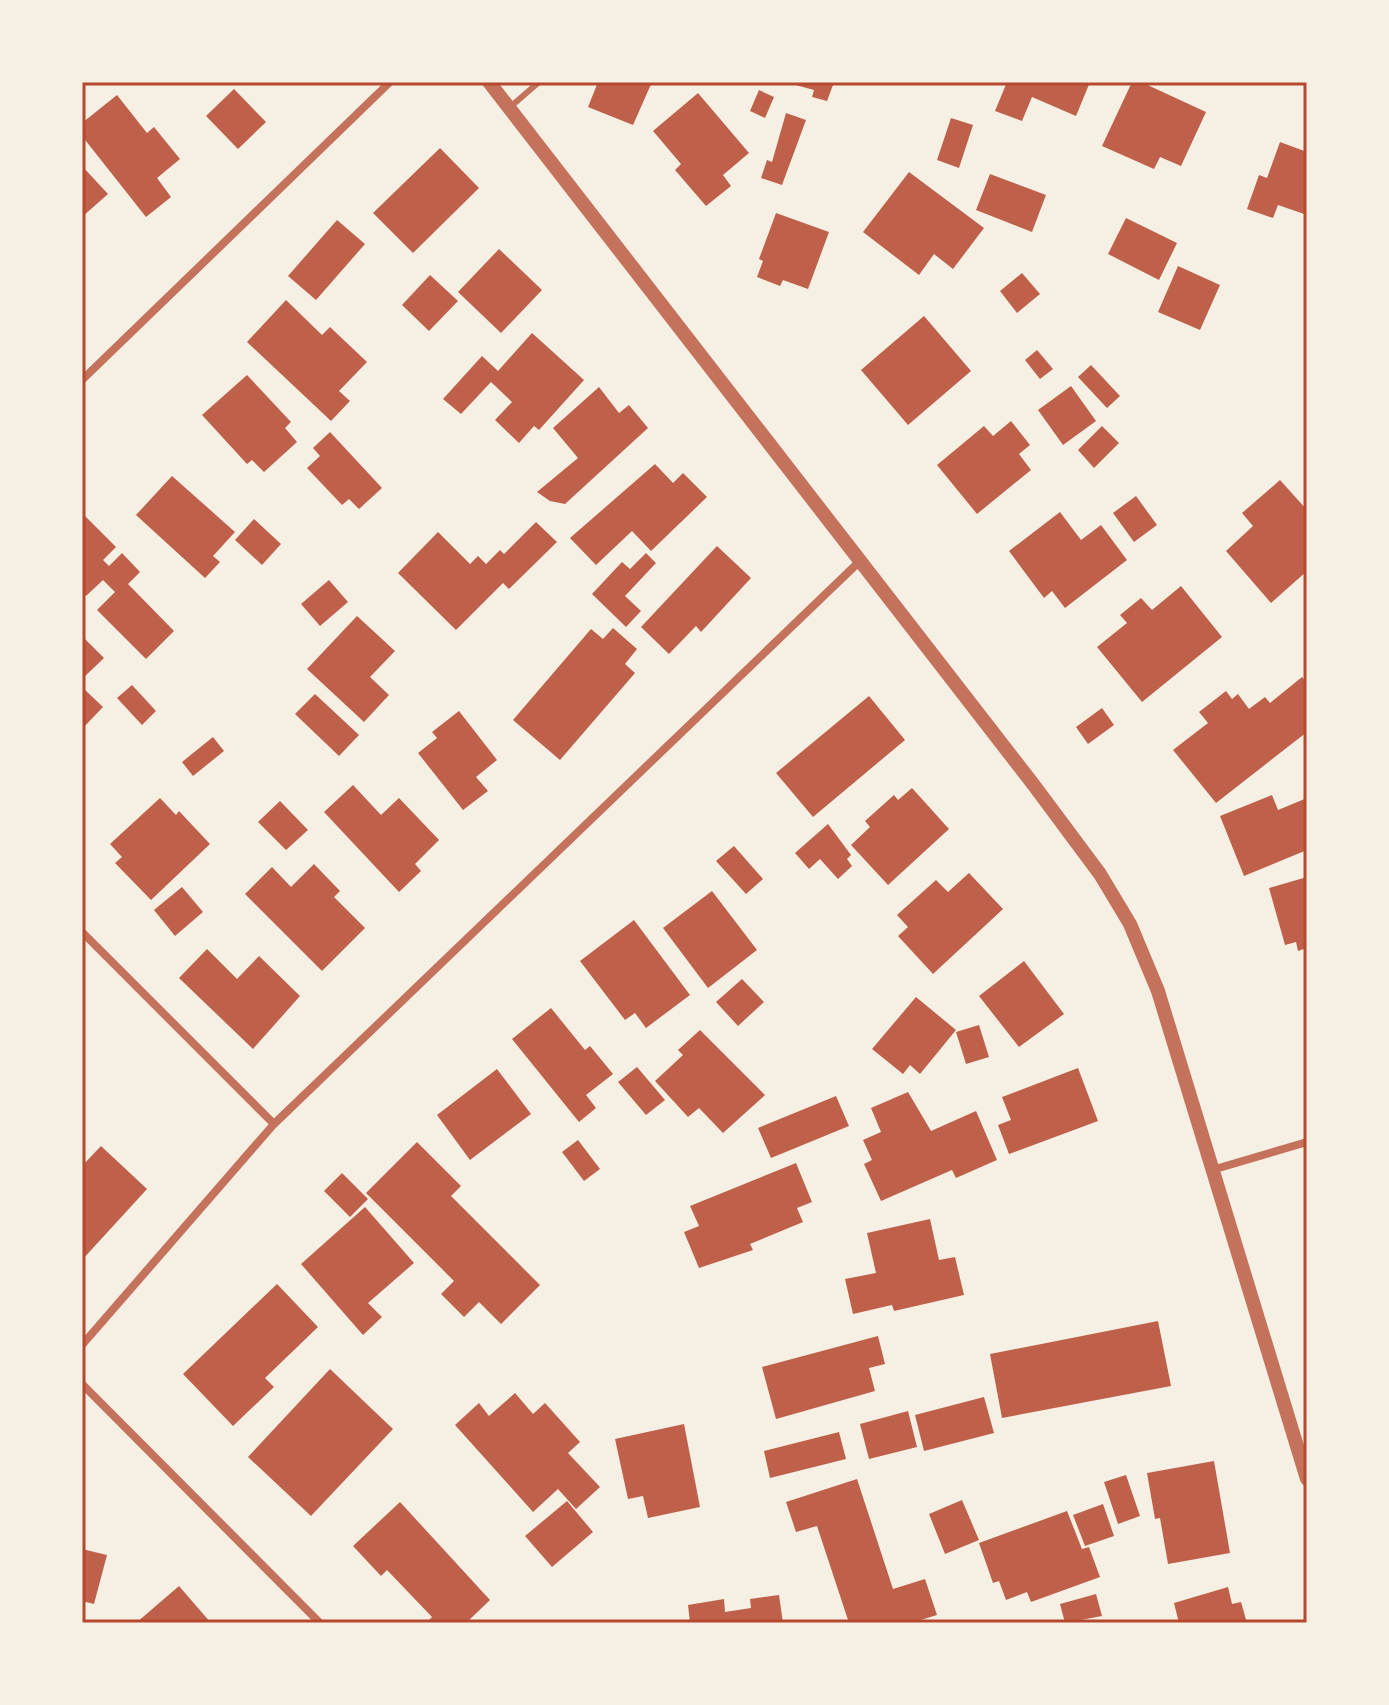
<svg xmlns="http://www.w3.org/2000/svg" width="1389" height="1705" font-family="Roboto,sans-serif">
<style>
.building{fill:#bf614a}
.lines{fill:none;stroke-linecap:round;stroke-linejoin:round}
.service{stroke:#c5725c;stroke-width:6}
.minor{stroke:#c5725c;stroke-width:8}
.tertiary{stroke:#c5725c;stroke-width:14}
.neatline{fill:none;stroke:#b5482f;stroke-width:3}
</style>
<rect width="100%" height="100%" fill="#f6efe4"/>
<g class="building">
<path d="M598,82H652L633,125L588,107Z"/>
<path d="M824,82L833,85L827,101L812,97L814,90L788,83Z"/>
<path d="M1007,82H1090L1076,116L1032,97L1022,121L995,111Z"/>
<path d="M1132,82H1141L1206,112L1181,166L1160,157L1154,169L1102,146Z"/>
<path d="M234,89L266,122L238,149L206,116Z"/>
<path d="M759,90L774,97L765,118L750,111Z"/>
<path d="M698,93L749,153L723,175L731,186L706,206L675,170L681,164L653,131Z"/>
<path d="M117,95L147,133L154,127L180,159L157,178L171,197L146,217L82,136V123Z"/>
<path d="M786,113L806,120L782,185L761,178L767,160L772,162Z"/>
<path d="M951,118L973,125L959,168L937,160Z"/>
<path d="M1280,142L1307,152V215L1278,205L1273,218L1247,209L1259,175L1267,178Z"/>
<path d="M440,148L479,188L413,253L373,213Z"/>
<path d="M82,166L108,194L82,217Z"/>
<path d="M909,172L984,228L953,269L934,254L919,275L863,232Z"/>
<path d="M990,174L1046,195L1032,232L976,210Z"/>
<path d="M776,213L829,232L808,289L783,280L780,286L757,277L763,261L759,259Z"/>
<path d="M1126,218L1177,243L1159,280L1108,254Z"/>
<path d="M337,220L365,244L316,300L288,276Z"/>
<path d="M499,249L542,290L501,333L458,292Z"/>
<path d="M1178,266L1220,285L1200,330L1158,312Z"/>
<path d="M1022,273L1040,294L1017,313L1000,291Z"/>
<path d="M430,275L458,301L429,331L402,305Z"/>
<path d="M286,300L322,335L330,327L367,362L339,391L350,401L331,421L247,342Z"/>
<path d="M924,316L971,371L908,425L861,370Z"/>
<path d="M532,333L584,380L539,430L534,426L519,443L495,420L512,402L491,382L461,414L443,399L482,356L498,371Z"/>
<path d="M1037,350L1053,369L1040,379L1025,360Z"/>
<path d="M1091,365L1120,396L1107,408L1078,377Z"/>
<path d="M247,375L291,422L285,428L297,442L264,472L252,460L247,464L202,415Z"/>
<path d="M1071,386L1096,421L1063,445L1038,410Z"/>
<path d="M599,387L619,413L629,405L648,428L565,504L550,501L537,492L578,458L553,428Z"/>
<path d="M1011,421L1030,445L1019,454L1031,470L977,514L937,465L984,426L993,436Z"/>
<path d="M1102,426L1119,443L1094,468L1078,450Z"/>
<path d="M330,432L382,488L359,509L349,499L342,505L307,468L320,456L313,448Z"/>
<path d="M655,464L673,483L683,473L707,497L651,551L632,531L596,565L570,538Z"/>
<path d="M172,476L235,532L213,556L220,562L205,578L136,515Z"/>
<path d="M1280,480L1307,510V571L1271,603L1226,551L1253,526L1242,513Z"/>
<path d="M1136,496L1157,525L1134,542L1113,513Z"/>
<path d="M1060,512L1081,540L1101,525L1127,560L1065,608L1052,591L1044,598L1009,551Z"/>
<path d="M82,513L116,547L103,560L109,566L122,553L140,572L128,584L174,631L146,659L97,610L115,592L103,580L86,596L82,592Z"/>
<path d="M254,519L281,544L262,565L235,540Z"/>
<path d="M536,522L557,542L509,589L503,583L456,630L398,573L438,532L470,564L478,556L486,564L500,550L504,554Z"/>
<path d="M717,546L751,578L701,632L696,626L669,654L641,627Z"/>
<path d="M646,553L656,563L625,596L641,611L626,627L592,594L622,562L630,569Z"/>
<path d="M329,580L348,602L320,626L301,604Z"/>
<path d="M1181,586L1222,637L1142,702L1097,647L1127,623L1120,615L1141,598L1152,610Z"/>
<path d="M357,616L395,651L370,677L389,695L364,722L307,669Z"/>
<path d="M613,628L637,649L625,664L635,673L560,760L513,720L591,629L603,639Z"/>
<path d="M82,636L104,658L82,679Z"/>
<path d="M1302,677L1307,683V732L1216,803L1173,750L1208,723L1199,712L1226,691L1232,699L1238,694L1249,709L1265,697L1270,703Z"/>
<path d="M132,685L156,711L142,725L117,698Z"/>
<path d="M82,687L103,707L82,729Z"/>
<path d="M315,694L359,735L339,756L295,714Z"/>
<path d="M869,696L905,740L813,817L776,773Z"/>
<path d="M1102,708L1114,725L1088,744L1076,727Z"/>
<path d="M459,711L497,760L476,777L488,791L463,810L418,753L437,738L432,732Z"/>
<path d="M213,737L224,751L193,776L182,762Z"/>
<path d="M353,785L381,815L399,798L439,840L415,864L421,871L399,892L324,812Z"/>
<path d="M912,788L949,829L888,885L851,845L870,827L865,821L894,795L898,800Z"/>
<path d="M1272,795L1278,810L1307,798V850L1244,876L1220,816Z"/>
<path d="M160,798L176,815L179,811L210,844L151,900L115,863L122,857L110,844Z"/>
<path d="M280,801L308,830L286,850L258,822Z"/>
<path d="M828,824L851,855L847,859L852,866L838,879L820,859L809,869L795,853Z"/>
<path d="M734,846L763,879L746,894L716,861Z"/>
<path d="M314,864L340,891L334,897L365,928L322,971L245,894L272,867L291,887Z"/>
<path d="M969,873L1003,909L933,974L898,936L908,927L897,915L936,880L948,892Z"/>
<path d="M1307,877V948L1298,951L1296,942L1285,945L1269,888Z"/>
<path d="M182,887L203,912L175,936L154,910Z"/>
<path d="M712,891L757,950L708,988L663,928Z"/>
<path d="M634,920L690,995L646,1028L635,1013L625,1020L580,961Z"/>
<path d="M207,949L237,979L259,956L300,996L253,1049L179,978Z"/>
<path d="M1024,961L1064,1014L1019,1047L979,996Z"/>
<path d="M742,979L764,1002L738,1026L716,1002Z"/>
<path d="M916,997L956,1030L920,1074L910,1065L903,1074L872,1049Z"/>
<path d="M551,1008L585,1050L590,1046L613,1074L586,1095L596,1108L579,1122L512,1039Z"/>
<path d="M979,1025L989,1057L966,1064L956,1032Z"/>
<path d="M700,1030L765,1095L723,1133L699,1108L688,1117L655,1081L683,1055L678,1050Z"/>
<path d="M637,1067L665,1100L646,1115L618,1082Z"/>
<path d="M1078,1068L1098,1121L1009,1154L998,1125L1011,1120L1002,1097Z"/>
<path d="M497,1069L531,1114L470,1160L437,1115Z"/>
<path d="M908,1092L931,1131L976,1111L997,1160L956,1178L952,1170L881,1201L864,1164L872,1160L863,1140L881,1132L871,1108Z"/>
<path d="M836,1096L849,1126L771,1158L758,1128Z"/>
<path d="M578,1140L600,1169L584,1181L562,1152Z"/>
<path d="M417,1142L461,1186L451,1196L540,1285L501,1324L479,1302L464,1317L441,1294L454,1281L366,1193Z"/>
<path d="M101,1146L147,1189L82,1260V1166Z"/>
<path d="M796,1163L812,1202L797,1208L803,1222L750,1244L753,1250L699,1268L684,1232L699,1226L690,1206Z"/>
<path d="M342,1173L368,1199L350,1217L324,1191Z"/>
<path d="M365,1207L414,1263L368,1303L382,1317L363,1335L301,1264Z"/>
<path d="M930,1219L939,1260L955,1257L964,1295L894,1311L892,1305L853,1314L845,1279L876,1273L867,1233Z"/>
<path d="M277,1284L318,1327L265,1378L274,1387L233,1426L183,1374Z"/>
<path d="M1158,1321L1171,1386L1002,1418L990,1354Z"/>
<path d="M878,1336L885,1364L869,1368L875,1391L776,1419L762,1367Z"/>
<path d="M330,1369L393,1429L311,1516L248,1457Z"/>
<path d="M515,1393L533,1414L545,1403L580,1442L568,1453L600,1487L576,1509L558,1489L533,1512L455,1425L479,1403L489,1416Z"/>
<path d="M984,1397L994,1433L924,1451L915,1415Z"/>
<path d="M908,1411L917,1447L869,1459L860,1424Z"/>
<path d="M684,1424L700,1507L648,1518L643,1496L628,1499L615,1439Z"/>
<path d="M839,1432L846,1459L770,1478L764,1451Z"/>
<path d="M1214,1461L1230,1553L1168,1564L1160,1518L1155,1519L1147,1473Z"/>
<path d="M1126,1475L1140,1516L1118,1524L1104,1482Z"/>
<path d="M857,1479L893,1589L925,1579L937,1615L911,1623H849L817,1526L796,1532L786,1502Z"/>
<path d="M962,1500L979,1540L945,1554L929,1514Z"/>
<path d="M567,1501L593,1532L552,1567L525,1536Z"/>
<path d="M400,1502L490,1600L466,1623H426L432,1617L387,1570L381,1576L353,1546Z"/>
<path d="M1103,1504L1114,1536L1085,1546L1073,1515Z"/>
<path d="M1067,1511L1082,1549L1089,1547L1100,1577L1031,1602L1027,1592L1006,1600L999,1581L993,1583L979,1543Z"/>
<path d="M82,1549L107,1555L94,1604L82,1601Z"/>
<path d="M179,1586L211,1623H136Z"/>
<path d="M1228,1587L1232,1604L1241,1602L1247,1623H1179L1174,1603Z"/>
<path d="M1096,1594L1102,1616L1065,1623L1060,1604Z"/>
<path d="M779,1595L783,1623H690L688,1605L724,1599L725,1612L751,1608L750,1599Z"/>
</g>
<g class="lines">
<path class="service" d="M509,108L539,82"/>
<g class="minor">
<path d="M82,380L390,82"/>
<path d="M82,932L274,1124"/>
<path d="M1212,1170L1307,1142"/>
<path d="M82,1345L274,1124L860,561"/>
<path d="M82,1384L320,1623"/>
</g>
<path class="tertiary" d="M489,82L1033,784L1100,874L1130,924L1158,991L1307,1479"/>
</g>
<rect width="1389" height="1705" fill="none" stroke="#f6efe4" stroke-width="168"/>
<rect x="84" y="84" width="1221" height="1537" class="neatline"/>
</svg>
